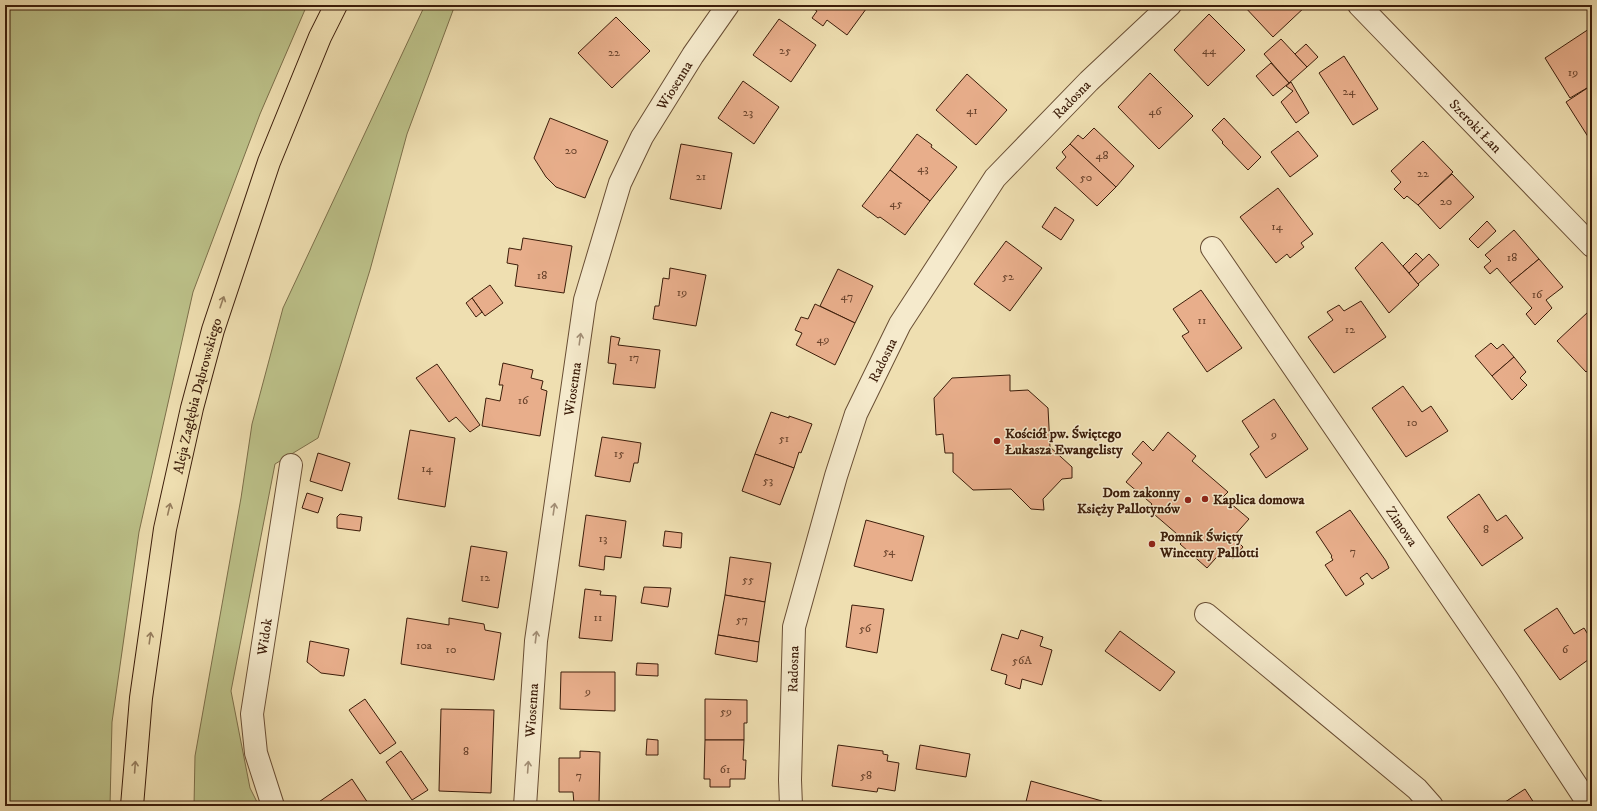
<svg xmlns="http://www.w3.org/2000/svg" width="1597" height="811" font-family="'IM FELL DW Pica',serif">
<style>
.green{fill:#bcc189;stroke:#7c6f4a}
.building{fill:#e8ae8b;stroke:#3c1d0a}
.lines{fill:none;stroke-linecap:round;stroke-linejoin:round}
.minor-casing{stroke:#694e34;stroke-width:24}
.major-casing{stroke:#3c1d0a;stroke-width:24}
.minor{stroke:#f5eacc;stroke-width:22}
.major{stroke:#efdfb1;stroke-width:22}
.oneway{stroke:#967e5e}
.oneway2{stroke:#a28e75}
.poi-dot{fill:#8f2418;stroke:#f5eacc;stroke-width:1.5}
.labels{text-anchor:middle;stroke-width:3;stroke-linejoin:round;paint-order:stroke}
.number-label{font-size:12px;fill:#67412a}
.street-label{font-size:14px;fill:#3c1d0a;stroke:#f5eacc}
.poi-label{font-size:14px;font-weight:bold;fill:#3c1d0a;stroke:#f5eacc;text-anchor:start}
</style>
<rect width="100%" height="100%" fill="#efdfb1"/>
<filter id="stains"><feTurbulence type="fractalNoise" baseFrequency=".005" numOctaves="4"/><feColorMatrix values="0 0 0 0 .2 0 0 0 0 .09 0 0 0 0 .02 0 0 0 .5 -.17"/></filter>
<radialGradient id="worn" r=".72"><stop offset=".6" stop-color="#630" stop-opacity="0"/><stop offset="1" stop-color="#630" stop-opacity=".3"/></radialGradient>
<g class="green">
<path d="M5,5H307L260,114L193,292L139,532L112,722L110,806H5Z"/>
<path d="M425,5H455L407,134L370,270L318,438L275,464L231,691L250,788L259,806H194L195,756L241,498L252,424L283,308Z"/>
</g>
<g class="building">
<path d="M808,5H869L847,35L827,20L823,26L812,18L817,11Z"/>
<path d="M1243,5H1307L1273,37Z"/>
<path d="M1209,14L1245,50L1208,86L1174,50Z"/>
<path d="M616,17L650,51L612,88L578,53Z"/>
<path d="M779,19L816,45L791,82L753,55Z"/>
<path d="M1592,27V85L1570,98L1545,58Z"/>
<path d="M1281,39L1307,67L1289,83L1264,54Z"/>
<path d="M1306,44L1318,57L1307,67L1295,54Z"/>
<path d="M1344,56L1378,109L1353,125L1319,73Z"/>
<path d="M1271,63L1289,83L1273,96L1256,76Z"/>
<path d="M1150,73L1193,116L1159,149L1118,107Z"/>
<path d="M967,74L1007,110L976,145L936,110Z"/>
<path d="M743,81L779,107L754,144L718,118Z"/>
<path d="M1291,82L1309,113L1296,123L1281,102L1293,91L1286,86Z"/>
<path d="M1592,85V143L1566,102Z"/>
<path d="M550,118L608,141L585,198L556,187L546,177L534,158Z"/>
<path d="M1224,118L1261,157L1248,170L1222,143L1223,142L1212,130Z"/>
<path d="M1094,128L1134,166L1116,187L1070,144L1078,135L1083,139Z"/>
<path d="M1298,131L1318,156L1290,177L1271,152Z"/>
<path d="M917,134L932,145L931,147L957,167L930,201L890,170Z"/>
<path d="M1423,141L1453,172L1418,205L1407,196L1404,199L1394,189L1401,182L1391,171Z"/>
<path d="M681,144L732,153L721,209L670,199Z"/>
<path d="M1070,144L1116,187L1097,206L1056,168L1066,157L1062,152Z"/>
<path d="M890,170L930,201L905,235L880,217L878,218L862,206Z"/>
<path d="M1452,174L1474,197L1440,229L1418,205Z"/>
<path d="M1278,188L1313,234L1301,243L1304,247L1290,258L1287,254L1276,263L1240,217Z"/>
<path d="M1055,207L1074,220L1061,240L1042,227Z"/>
<path d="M1487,221L1496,231L1478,248L1469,239Z"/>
<path d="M1514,230L1539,259L1510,283L1497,268L1490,274L1484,267L1491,261L1485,255Z"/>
<path d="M523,238L572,246L564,293L515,286L518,265L507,263L509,248L521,250Z"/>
<path d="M1006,241L1042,268L1010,311L974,284Z"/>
<path d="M1382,242L1419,285L1389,313L1355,268Z"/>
<path d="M1416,253L1423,260L1409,273L1403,266Z"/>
<path d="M1429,254L1439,265L1418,284L1409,273Z"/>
<path d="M1539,259L1563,287L1546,300L1552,308L1535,325L1526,314L1532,308L1510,283Z"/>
<path d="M670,268L706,275L696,326L653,319L655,306H659L663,278L669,279Z"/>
<path d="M838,269L873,286L855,323L820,306Z"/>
<path d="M490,285L503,303L485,316L472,298Z"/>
<path d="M1201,290L1242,348L1207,372L1182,336L1189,332L1173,309Z"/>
<path d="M472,298L482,312L476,317L466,303Z"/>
<path d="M1361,301L1386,337L1334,373L1308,337L1333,320L1327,312L1339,305L1344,311Z"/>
<path d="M815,304L855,323L835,365L796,345L802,333L795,330L801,317L808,319Z"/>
<path d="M1588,312L1592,317V367L1586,372L1557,341Z"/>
<path d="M611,336L620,338L618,345L660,350L655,388L613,384L616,364L608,363Z"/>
<path d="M1491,343L1497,349L1503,344L1514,357L1492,376L1475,356Z"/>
<path d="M1514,357L1526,372L1520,378L1527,385L1512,400L1492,376Z"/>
<path d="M503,363L533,370L531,378L543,381L541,389L547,391L540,436L482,426L486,398L500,401L503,385H499Z"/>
<path d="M437,364L480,425L470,432L456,417L449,422L416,378Z"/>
<path d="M1010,375V391L1028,390L1048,408L1050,447L1072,467V478L1062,479L1043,499L1044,510L1031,509L1011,489L973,490L953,472V453H945L943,434L936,435L934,398L952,378Z"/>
<path d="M1403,386L1422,412L1431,406L1448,431L1406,457L1372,408Z"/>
<path d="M1274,399L1308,449L1266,478L1250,454L1259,447L1242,421Z"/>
<path d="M771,412L789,418V416L812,424L801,453L799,452L794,468L755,454Z"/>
<path d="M410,430L455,438L445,507L398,499Z"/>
<path d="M1168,432L1196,456L1192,461L1228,492L1223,497L1249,519L1233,537L1243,547L1233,559L1223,550L1207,568L1180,544L1184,540L1148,509L1152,504L1126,482L1142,463L1132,454L1143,441L1153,451Z"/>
<path d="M602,437L641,443L638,463H634L630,482L595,476Z"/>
<path d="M318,453L350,463L342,491L310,481Z"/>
<path d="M755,454L794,468L780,505L742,491Z"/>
<path d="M307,493L323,498L318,513L302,508Z"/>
<path d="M1479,494L1497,521L1506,515L1523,538L1482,566L1447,517Z"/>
<path d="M1350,510L1386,561L1389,568L1372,579L1367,573L1360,578L1364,584L1346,596L1325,565L1333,560L1331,557L1332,556L1316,532Z"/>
<path d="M340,514L362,517L360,531L337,528V517Z"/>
<path d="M586,515L626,521L621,558L605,556L604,570L579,566Z"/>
<path d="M866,520L924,536L912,581L854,566Z"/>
<path d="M665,531L682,533L681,548L663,546Z"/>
<path d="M471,546L507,552L498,608L462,601Z"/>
<path d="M730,557L771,563L765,602L725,595Z"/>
<path d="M644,587L671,588L668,607L641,603Z"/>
<path d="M585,589L601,591L600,595L616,596L612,641L579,638Z"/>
<path d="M725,595L765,602L759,642L718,635Z"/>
<path d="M852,605L884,609L877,653L846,647Z"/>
<path d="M1557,608L1574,634L1584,628L1592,641V657L1560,680L1524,630Z"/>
<path d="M407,618L449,625V618L484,624L485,630L501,633L494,680L401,664Z"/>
<path d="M1021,630L1043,637L1040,646L1052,650L1042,685L1022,679L1020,689L1005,684L1007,675L991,670L1002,634L1018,639Z"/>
<path d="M1120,631L1175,672L1160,691L1105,651Z"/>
<path d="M718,635L759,642L757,662L715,654Z"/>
<path d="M310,641L349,649L344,676L321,673L307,662Z"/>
<path d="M637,663L658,664V676L636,675Z"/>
<path d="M561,672H615V711L560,709Z"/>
<path d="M365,699L396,743L380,754L349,710Z"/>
<path d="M705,699L747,700V723H744V740H705Z"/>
<path d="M441,709L494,710L491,793L439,791Z"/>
<path d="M647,739L658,740V755H646Z"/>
<path d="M705,740H744L743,760H746L745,779H730V787H710V779H704Z"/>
<path d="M838,745L883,751V754L888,755L887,761L899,763L895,791L878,788L877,792L832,786Z"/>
<path d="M920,745L970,754L966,777L916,769Z"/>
<path d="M401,751L428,790L412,800L386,762Z"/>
<path d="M580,751L600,752L599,804H574L573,792H559V758H580Z"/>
<path d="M352,779L370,806H313Z"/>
<path d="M1031,781L1102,801L1101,806H1025Z"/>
<path d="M1525,789L1536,806H1499Z"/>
</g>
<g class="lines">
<g class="minor-casing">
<g id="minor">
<path id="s1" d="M1359,5L1592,246"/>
<path id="s2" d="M1212,248L1508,681L1590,806"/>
<path d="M1206,614L1417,789L1432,806"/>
<path id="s3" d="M273,806L256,753L252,714L291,465"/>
<path id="s4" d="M525,806L536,641L585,300L620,183L642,137L693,55L728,5"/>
<path id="s5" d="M791,806L790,780L794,627L836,476L856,414L900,324L995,178L1089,81L1170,5"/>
</g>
</g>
<g class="major-casing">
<g id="major">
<path id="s6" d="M132,806L141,698L165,529L192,408L213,330L269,162L320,37L336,5"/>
</g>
</g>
<use href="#minor" class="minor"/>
<use href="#major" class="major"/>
</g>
<defs><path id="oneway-shaft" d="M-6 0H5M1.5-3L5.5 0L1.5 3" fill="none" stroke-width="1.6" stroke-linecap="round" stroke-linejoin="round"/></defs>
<g class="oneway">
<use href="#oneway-shaft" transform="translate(222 302) rotate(-71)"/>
<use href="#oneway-shaft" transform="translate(169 509) rotate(-77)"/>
<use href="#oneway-shaft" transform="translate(150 638) rotate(-82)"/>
<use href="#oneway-shaft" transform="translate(135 767) rotate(-86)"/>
</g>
<g class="oneway2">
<use href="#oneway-shaft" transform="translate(580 339) rotate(-82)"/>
<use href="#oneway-shaft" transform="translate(554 509) rotate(-82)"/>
<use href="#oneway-shaft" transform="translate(536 637) rotate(-83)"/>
<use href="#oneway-shaft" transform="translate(528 767) rotate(-86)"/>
</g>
<g class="poi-dot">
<circle cx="997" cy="441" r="4"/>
<circle cx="1205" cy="499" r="4"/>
<circle cx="1188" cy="500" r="4"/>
<circle cx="1152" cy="544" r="4"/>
</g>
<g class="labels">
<g class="number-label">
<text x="785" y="54">25</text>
<text x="1209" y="54">44</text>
<text x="614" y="56">22</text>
<text x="1573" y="76">19</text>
<text x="1349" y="95">24</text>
<text x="972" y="114">41</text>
<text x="1155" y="115">46</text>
<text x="748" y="116">23</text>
<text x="571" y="154">20</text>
<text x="1102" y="159">48</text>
<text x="923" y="172">43</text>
<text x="1423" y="177">22</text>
<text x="701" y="180">21</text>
<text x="1086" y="181">50</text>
<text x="1446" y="205">20</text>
<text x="896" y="207">45</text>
<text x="1277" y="230">14</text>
<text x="1512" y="261">18</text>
<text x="542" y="279">18</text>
<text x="1008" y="280">52</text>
<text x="682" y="296">19</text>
<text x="1537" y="298">16</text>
<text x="847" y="300">47</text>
<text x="1202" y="324">11</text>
<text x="1350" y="333">12</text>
<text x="823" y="343">49</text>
<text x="634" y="361">17</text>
<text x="523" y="404">16</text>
<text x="1412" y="426">10</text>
<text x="1274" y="438">9</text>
<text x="784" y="442">51</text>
<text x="619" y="457">15</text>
<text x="427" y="472">14</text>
<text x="768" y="484">53</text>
<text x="1486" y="533">8</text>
<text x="603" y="542">13</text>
<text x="889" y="555">54</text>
<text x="1353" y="555">7</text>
<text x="485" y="581">12</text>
<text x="748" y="583">55</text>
<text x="598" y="621">11</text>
<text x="742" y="623">57</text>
<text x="865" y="632">56</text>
<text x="424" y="649">10a</text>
<text x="451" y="653">10</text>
<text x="1565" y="653">6</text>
<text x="1022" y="664">56A</text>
<text x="588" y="695">9</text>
<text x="726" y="715">59</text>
<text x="466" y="755">8</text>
<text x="725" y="773">61</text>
<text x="579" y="779">7</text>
<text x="866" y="779">58</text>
</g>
<g class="street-label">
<text dy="5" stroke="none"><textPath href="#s4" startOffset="744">Wiosenna</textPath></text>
<text dy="5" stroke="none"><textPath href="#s5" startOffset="785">Radosna</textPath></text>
<text dy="5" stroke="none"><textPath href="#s1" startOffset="168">Szeroki Łan</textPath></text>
<text dy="5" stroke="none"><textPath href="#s5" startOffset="461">Radosna</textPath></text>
<text dy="5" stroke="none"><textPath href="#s4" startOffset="420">Wiosenna</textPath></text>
<text dy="5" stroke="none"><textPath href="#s6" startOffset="416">Aleja Zagłębia Dąbrowskiego</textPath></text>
<text dy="5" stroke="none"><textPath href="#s2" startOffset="337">Zimowa</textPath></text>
<text dy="5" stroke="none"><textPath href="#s3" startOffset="173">Widok</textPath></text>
<text dy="5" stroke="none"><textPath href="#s5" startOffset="137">Radosna</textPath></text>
<text dy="5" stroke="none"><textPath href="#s4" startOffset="96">Wiosenna</textPath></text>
</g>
<g class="poi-label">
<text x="1005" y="438">Kościół pw. Świętego<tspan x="1005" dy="16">Łukasza Ewangelisty</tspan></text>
<text x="1180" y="497" text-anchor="end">Dom zakonny<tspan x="1180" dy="16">Księży Pallotynów</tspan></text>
<text x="1213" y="504">Kaplica domowa</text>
<text x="1160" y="541">Pomnik Święty<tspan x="1160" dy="16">Wincenty Pallotti</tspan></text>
</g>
</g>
<rect width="1597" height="811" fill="none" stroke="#efdfb1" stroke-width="20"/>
<rect x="6" y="6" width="1585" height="799" fill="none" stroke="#3c1d0a" stroke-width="2"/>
<rect x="10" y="10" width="1577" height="791" fill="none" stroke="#3c1d0a"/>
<rect width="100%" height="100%" filter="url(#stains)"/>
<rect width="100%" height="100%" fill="url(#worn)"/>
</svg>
